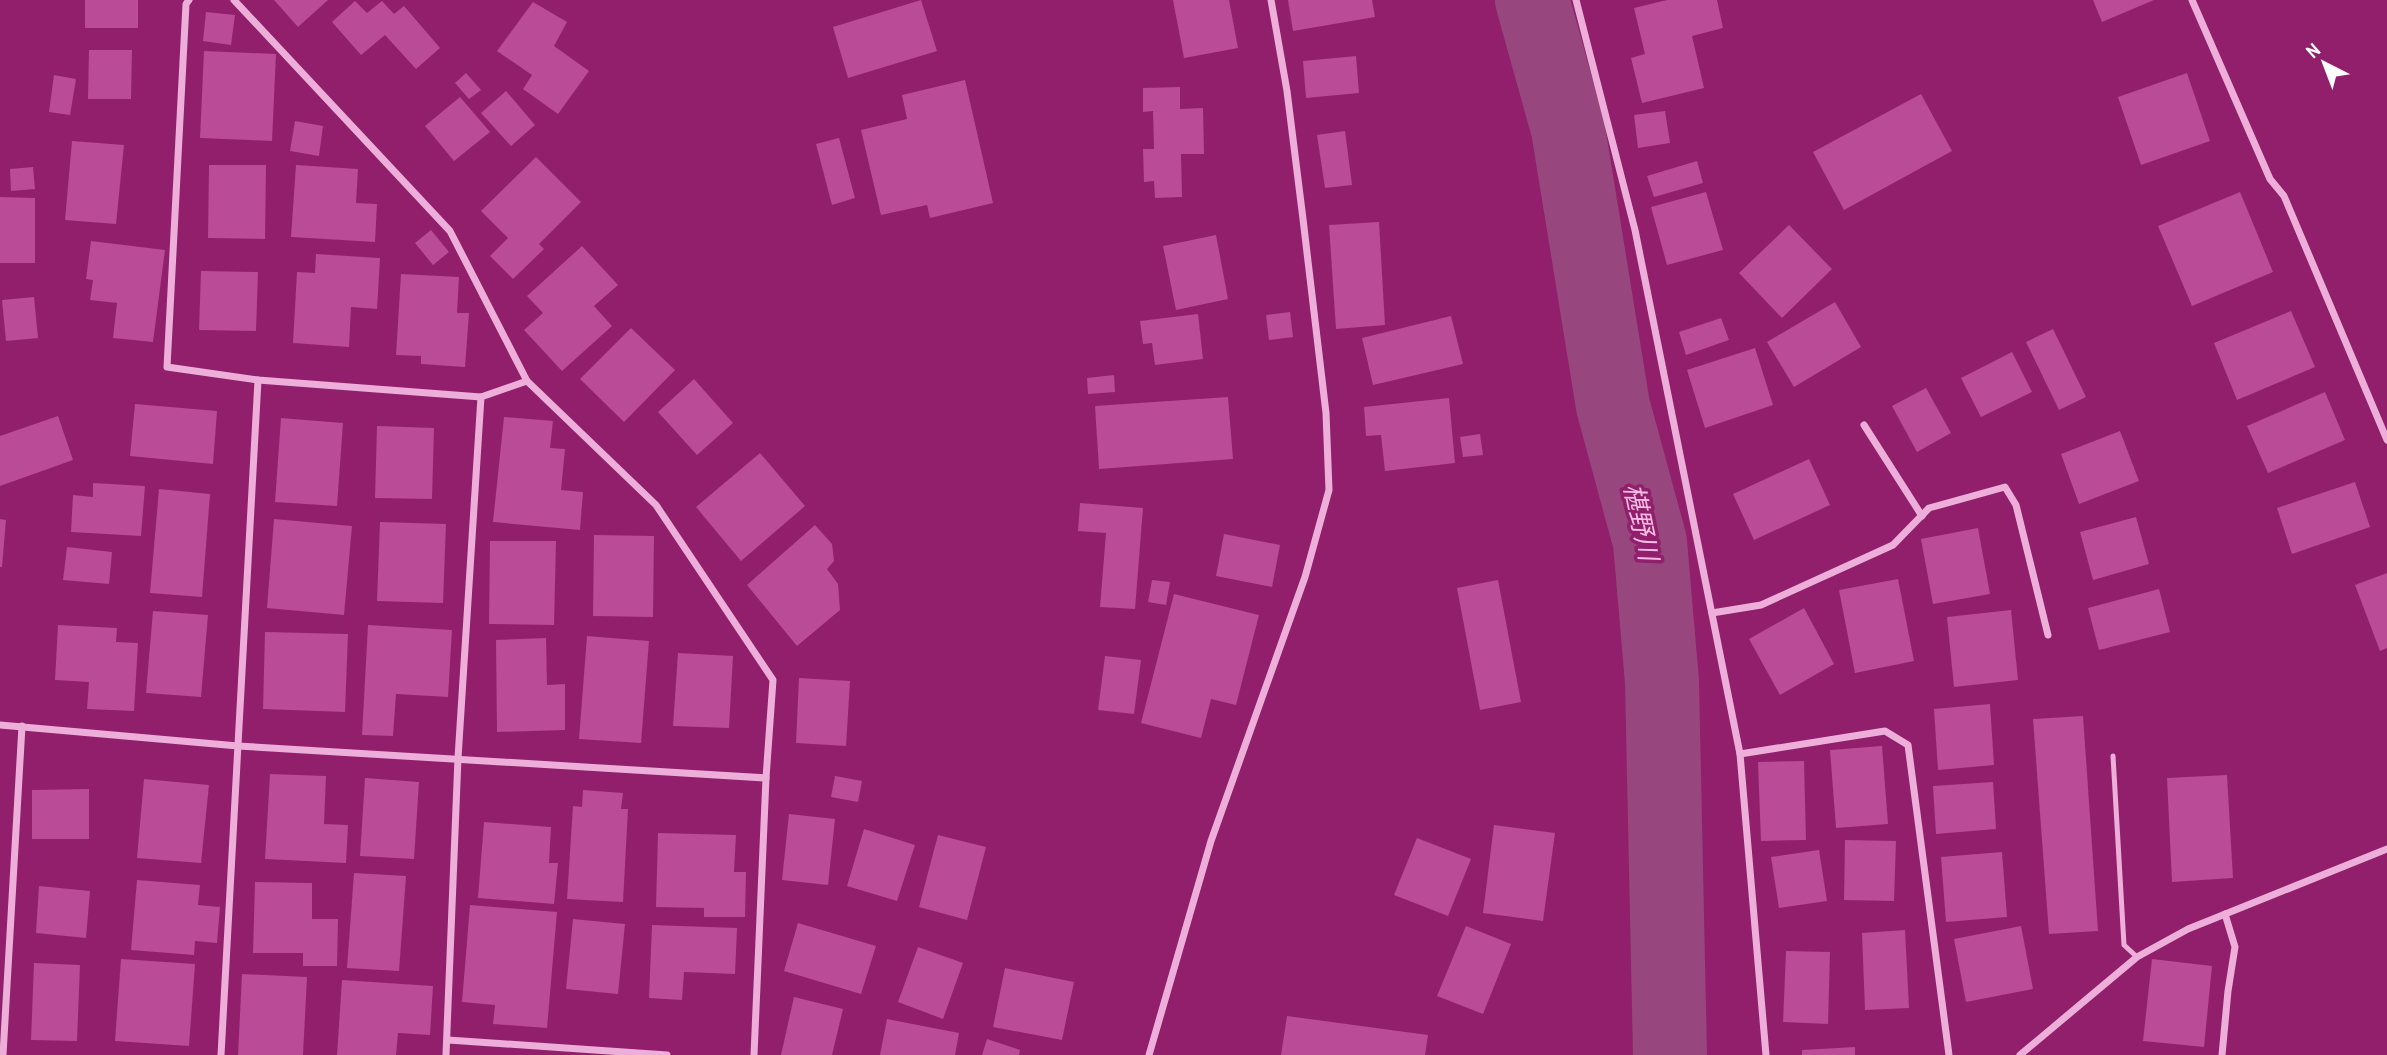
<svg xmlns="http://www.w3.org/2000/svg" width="2387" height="1055" font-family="'Archivo Narrow','Noto Sans JP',sans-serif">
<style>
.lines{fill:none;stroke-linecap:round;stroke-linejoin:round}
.river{stroke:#97477d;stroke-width:74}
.building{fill:#b94b97}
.lane{stroke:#edafda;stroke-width:5}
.street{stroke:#edafda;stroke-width:7}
.labels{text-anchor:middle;stroke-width:7;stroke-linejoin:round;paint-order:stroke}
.water-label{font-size:26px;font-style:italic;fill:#f4bbe3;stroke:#911f6c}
</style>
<rect width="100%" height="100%" fill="#911f6c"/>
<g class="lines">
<path class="river" d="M1532,0L1568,129L1613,406L1650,542L1662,682L1670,1055"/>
</g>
<g class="building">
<rect x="85" y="0" width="53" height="28"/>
<path d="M274,0H328L298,27Z"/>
<path d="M921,0L937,51L848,78L833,27Z"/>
<path d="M1173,0H1229L1238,48L1184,58Z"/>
<path d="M1288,0H1372L1375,17L1293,31Z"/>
<path d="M1667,0H1717L1723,28L1692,36L1704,88L1642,103L1631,58L1645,54L1634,8Z"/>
<path d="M2093,0H2154L2102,22Z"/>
<path d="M355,1L367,13L382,1L394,14L404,6L440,48L416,69L385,35L361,55L332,22Z"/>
<path d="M533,2L567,22L554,46L589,71L558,114L523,89L532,75L497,51Z"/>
<path d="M206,12L235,15L231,45L203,41Z"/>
<path d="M89,50H132L131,99H88Z"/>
<path d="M204,51L276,54L272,141L200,138Z"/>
<path d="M1356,56L1359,93L1306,98L1303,61Z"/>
<path d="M466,73L481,90L469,99L455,83Z"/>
<path d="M2187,73L2210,141L2141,165L2118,97Z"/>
<path d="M54,75L76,79L70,115L49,112Z"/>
<path d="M965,80L993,203L930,218L927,205L881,215L861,130L907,119L902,95Z"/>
<path d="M1180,87V109L1203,108L1204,154H1181L1182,197L1155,198L1154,181L1144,182L1143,149H1154L1153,111L1143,112V88Z"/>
<path d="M506,91L535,125L511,146L481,113Z"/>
<path d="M1921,94L1952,151L1844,210L1813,152Z"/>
<path d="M460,97L490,132L454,161L425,126Z"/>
<path d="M1665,111L1670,143L1638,148L1634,115Z"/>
<path d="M295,121L323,126L319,156L290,151Z"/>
<path d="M1345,131L1352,185L1325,188L1317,135Z"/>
<path d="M839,138L855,198L832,205L816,144Z"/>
<path d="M72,141L124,145L116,224L65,220Z"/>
<path d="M536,157L581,202L539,244L544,249L513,279L490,256L508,238L481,211Z"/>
<path d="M1697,161L1703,183L1654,197L1647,176Z"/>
<path d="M209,165H266L265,239L208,238Z"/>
<path d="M296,165L358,169L356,203L377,204L375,242L291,237Z"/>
<path d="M33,167L35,189L11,191L10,169Z"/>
<path d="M1706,192L1723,250L1667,265L1651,207Z"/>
<path d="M2240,192L2273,272L2192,306L2158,226Z"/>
<path d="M0,197L35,198V263H0Z"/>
<path d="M1379,222L1385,325L1336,329L1329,225Z"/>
<path d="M1789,225L1832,269L1782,318L1739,273Z"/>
<path d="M431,230L449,252L433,265L415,243Z"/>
<path d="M1216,235L1228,299L1176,310L1163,246Z"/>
<path d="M91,241L165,250L153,342L113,338L117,303L90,300L93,280L86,279Z"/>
<path d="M582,246L618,285L594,306L612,326L562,371L524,330L543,313L527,296Z"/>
<path d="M316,254L380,258L377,309L351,307L349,347L293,343L297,272L315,273Z"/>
<path d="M201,271L258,272L256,331L199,330Z"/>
<path d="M401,274L459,277L457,313H469L465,367L421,364V356L396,355Z"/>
<path d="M34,297L38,338L6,341L2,300Z"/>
<path d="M1835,302L1861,347L1794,387L1767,342Z"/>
<path d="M2291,311L2315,367L2237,400L2214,343Z"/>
<path d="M1290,312L1293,337L1269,340L1266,315Z"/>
<path d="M1198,314L1203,359L1155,365L1152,343L1143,344L1140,321Z"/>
<path d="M1451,316L1463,364L1373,385L1362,338Z"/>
<path d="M1721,318L1729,340L1686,355L1679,332Z"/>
<path d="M631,328L675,370L624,422L580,379Z"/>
<path d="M2053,329L2086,397L2059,410L2026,342Z"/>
<path d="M1755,348L1773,405L1705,428L1687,370Z"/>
<path d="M2012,352L2032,392L1981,417L1961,378Z"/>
<path d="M1114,375L1115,392L1088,394L1087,378Z"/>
<path d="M694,379L733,423L697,455L658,412Z"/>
<path d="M1926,388L1951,433L1917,452L1892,406Z"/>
<path d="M2325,392L2345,440L2268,473L2247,426Z"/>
<path d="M1228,397L1233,459L1099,469L1095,406Z"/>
<path d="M1449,398L1455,463L1385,471L1381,435L1366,436L1364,407Z"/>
<path d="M135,404L217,411L213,464L130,456Z"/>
<path d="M58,416L73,460L0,486V436Z"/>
<path d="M504,417L553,421L550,448L565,449L561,490L583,492L580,530L493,522Z"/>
<path d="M281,418L343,423L337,506L275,502Z"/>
<path d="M377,426L434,428L432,499L375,498Z"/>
<path d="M2120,431L2139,481L2079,504L2061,454Z"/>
<path d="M1480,434L1483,455L1463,457L1460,437Z"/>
<path d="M760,453L805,506L741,561L696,507Z"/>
<path d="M1809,459L1830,505L1754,540L1733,494Z"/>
<path d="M2355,482L2370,527L2292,554L2277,508Z"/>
<path d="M93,483L145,486L141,536L71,532L73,495L93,497Z"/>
<path d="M159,489L210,494L202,597L150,593Z"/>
<path d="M1080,503L1143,508L1135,609L1100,607L1106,533L1078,531Z"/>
<path d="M2136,517L2149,564L2093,580L2080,532Z"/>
<path d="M0,519L6,520L2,567H0Z"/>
<path d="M274,519L352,526L344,615L267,608Z"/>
<path d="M380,522L446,524L443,603L377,601Z"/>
<path d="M815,525L832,544L834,561L827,569L838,584L840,610L797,646L747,585Z"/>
<path d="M1978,528L1990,594L1933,604L1921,539Z"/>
<path d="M1224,534L1280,545L1272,587L1216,576Z"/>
<path d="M594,535L654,536L653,617L593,616Z"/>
<path d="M490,541H556L554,625L489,624Z"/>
<path d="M67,547L112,552L109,584L63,580Z"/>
<path d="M2387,573V648L2380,651L2355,585Z"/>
<path d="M1898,579L1914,661L1855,673L1839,590Z"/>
<path d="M1152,580L1170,582L1166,605L1148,602Z"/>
<path d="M1498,580L1521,702L1480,710L1457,588Z"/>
<path d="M2159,589L2170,632L2099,650L2088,608Z"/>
<path d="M1174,594L1259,615L1236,705L1211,699L1201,738L1141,723Z"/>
<path d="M1804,608L1834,664L1780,695L1749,639Z"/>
<path d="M2011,610L2018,680L1954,687L1947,617Z"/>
<path d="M153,611L208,615L201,697L146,693Z"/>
<path d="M58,625L117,628L116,642L138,643L134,711L87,709L89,682L55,680Z"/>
<path d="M368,625L452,630L448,697L396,694L393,736L362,735Z"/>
<path d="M265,632L348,634L345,712L263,709Z"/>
<path d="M587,636L649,641L641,743L579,739Z"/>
<path d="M546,638L547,685L565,684V730L497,732L496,640Z"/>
<path d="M678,653L733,656L729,728L673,726Z"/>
<path d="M1105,656L1141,660L1134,714L1098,710Z"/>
<path d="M799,678L850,681L846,746L796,743Z"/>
<path d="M1990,704L1994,765L1938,770L1934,709Z"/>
<path d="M2083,716L2098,931L2049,934L2033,719Z"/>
<path d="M1882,746L1888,824L1836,828L1830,750Z"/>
<path d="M1804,761L1806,840L1761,841L1758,762Z"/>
<path d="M270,774L326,776L324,824L348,825L346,863L265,859Z"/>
<path d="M2227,775L2233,878L2172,882L2167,778Z"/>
<path d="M835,776L862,781L858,802L831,797Z"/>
<path d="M365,778L419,782L414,859L360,856Z"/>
<path d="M144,779L209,785L201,863L137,858Z"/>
<path d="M1993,782L1996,829L1936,834L1933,786Z"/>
<path d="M89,789V839H32V790Z"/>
<path d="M583,790L623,793L621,809H628L623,902L567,899L573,806L582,807Z"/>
<path d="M789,814L835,819L828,885L782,880Z"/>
<path d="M484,822L551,827L549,863H558L554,904L478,898Z"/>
<path d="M1494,825L1555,833L1543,921L1483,913Z"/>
<path d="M864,829L915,845L897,901L847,886Z"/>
<path d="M658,833L736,835L734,872H746L745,917H704V908L656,907Z"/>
<path d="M938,835L986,847L967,920L919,907Z"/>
<path d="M1417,838L1471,859L1448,916L1394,895Z"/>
<path d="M1845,840L1896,841L1894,901L1844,900Z"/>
<path d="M1819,850L1827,901L1779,908L1771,857Z"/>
<path d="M2002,852L2007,917L1946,922L1941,857Z"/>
<path d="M354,873L406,876L399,971L347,968Z"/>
<path d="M137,880L200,885L198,905L220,907L217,943L195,941L194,955L131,950Z"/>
<path d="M255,882L312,883V919H338L337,966H303V953H253Z"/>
<path d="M39,886L90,891L86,938L36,933Z"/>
<path d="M470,905L557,912L547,1028L493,1024L495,1005L462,1002Z"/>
<path d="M573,919L625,924L618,994L566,989Z"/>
<path d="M798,923L876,946L861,994L784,971Z"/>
<path d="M652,925L737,928L735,974L684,972L682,1000L649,998Z"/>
<path d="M1466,926L1511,944L1483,1014L1437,996Z"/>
<path d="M2021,926L2033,989L1966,1002L1954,939Z"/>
<path d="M1905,930L1909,1008L1865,1010L1862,933Z"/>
<path d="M918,947L963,963L943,1019L898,1002Z"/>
<path d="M1786,951L1830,952L1828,1024L1783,1022Z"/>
<path d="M121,959L195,964L189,1046L115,1041Z"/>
<path d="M2152,959L2212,966L2204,1047L2143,1041Z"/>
<path d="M34,963L80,965L77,1041L31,1040Z"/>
<path d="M1005,968L1074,982L1062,1040L993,1027Z"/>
<path d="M242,974L307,977L303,1055H238Z"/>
<path d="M342,980L433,986L430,1035L398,1033L396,1055H337Z"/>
<path d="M794,997L843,1009L832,1055H781Z"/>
<path d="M1287,1016L1428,1035L1425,1055H1281Z"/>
<path d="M887,1019L959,1033L955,1055H880Z"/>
<path d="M987,1039L1020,1050L1019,1055H982Z"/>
<path d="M1855,1047V1055H1802V1050Z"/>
</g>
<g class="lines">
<path class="lane" d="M2113,756L2124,945L2137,957"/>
<g class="street">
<path d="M189,0L186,4L167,367L258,380L481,397L527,381"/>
<path d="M234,0L450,231L527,381L656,505L773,680L766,778L754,1055"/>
<path d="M1576,0L1635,230L1740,754L1766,1055"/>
<path d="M2192,0L2270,179L2284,196L2387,440"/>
<path d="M1864,425L1922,516"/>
<path d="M1712,613L1761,605L1893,545L1929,508L2005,487L2016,505L2048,635"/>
<path d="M0,725L238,746L766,778"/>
<path d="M1740,754L1885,731L1908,745L1949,1055"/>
<path d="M448,1040L667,1055"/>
<path d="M3,1055L22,726"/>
<path d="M221,1055L258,380"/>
<path d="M446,1055L458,758L481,397"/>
<path d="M1149,1055L1211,841L1305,577L1329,490L1326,413L1303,219L1287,91L1271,0"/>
<path d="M2020,1055L2137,957L2188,929L2387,849"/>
<path d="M2222,1055L2228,991L2235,947L2225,914"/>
</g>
</g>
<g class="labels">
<g class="water-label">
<text transform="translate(1641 522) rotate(78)" y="9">椹野川</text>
</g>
</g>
<g transform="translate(2324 63) rotate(318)" stroke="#911f6c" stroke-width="5" paint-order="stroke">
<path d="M0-5L12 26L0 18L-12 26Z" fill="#ffffff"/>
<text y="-10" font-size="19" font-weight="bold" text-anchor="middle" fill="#ffffff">N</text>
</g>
</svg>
